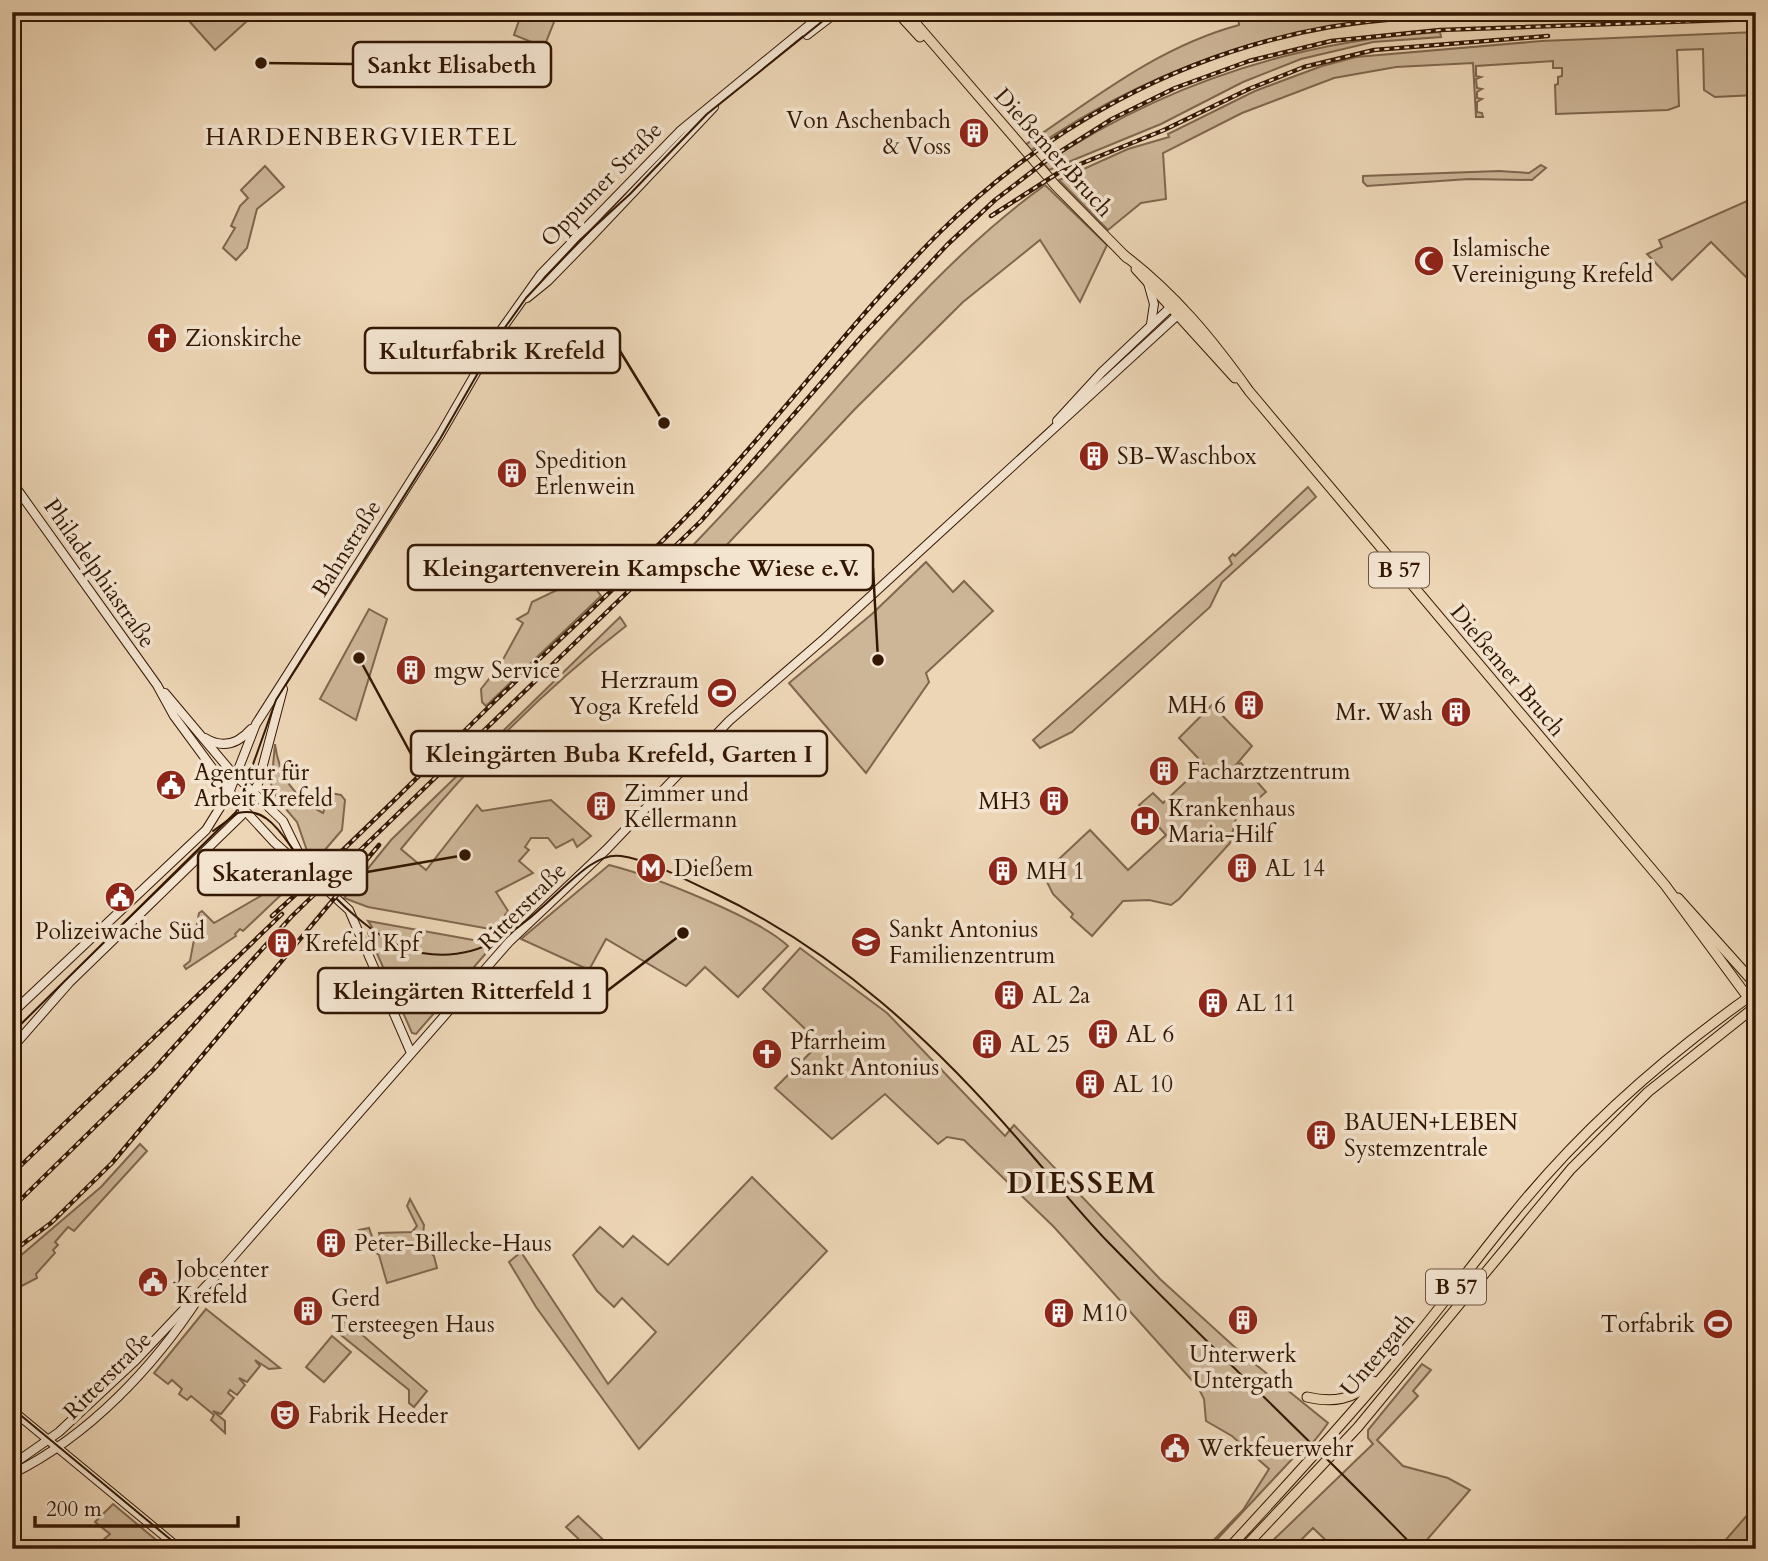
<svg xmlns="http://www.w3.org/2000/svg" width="1768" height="1561" font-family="Cardo,serif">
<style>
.green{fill:#cdb698;stroke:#80664e;stroke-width:2}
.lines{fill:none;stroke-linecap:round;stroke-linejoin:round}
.secondary-casing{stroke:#331703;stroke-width:10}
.primary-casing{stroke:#331703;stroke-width:11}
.secondary{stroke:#f3e4d0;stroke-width:8}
.primary{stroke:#edd6b6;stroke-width:9}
.tram{stroke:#331703;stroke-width:2}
.rail-casing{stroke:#331703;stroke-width:4.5}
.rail{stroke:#f3e4d0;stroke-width:2;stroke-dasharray:5;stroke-linecap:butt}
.labels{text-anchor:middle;stroke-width:7;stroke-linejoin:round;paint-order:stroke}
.shield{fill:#f3e4d0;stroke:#6d5440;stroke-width:2}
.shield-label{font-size:21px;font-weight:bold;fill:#331703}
.poi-label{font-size:23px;fill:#331703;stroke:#f3e4d0;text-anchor:start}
.street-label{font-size:23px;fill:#331703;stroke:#f3e4d0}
.neighbourhood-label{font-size:24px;letter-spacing:2px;fill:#331703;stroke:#f3e4d0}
.district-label{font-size:30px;font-weight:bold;letter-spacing:2px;fill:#331703;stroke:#f3e4d0}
.leader{fill:none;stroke:#331703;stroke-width:2.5}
.callout-dot{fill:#331703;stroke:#f3e4d0;stroke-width:2.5}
.callout{fill:#f3e4d0;stroke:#331703;stroke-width:2.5}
.callout-label{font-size:24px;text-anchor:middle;font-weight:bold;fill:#331703}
</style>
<rect width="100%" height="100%" fill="#edd6b6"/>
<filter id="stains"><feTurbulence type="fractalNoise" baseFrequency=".00286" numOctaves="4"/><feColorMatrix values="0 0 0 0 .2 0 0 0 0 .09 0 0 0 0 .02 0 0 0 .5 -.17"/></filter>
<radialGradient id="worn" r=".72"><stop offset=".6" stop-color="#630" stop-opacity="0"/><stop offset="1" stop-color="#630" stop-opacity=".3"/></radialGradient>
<g class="green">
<path d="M181,12H257L215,50Z"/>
<path d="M522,12H558L544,47L514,35Z"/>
<path d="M1180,12H1487C1312,17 1173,51 1027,153L1022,147C1092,100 1157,47 1239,25L1238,14Z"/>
<path d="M1440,32L1441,37L1373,42L1301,59L1243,82L1161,124L1049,170L1044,164C1165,83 1296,41 1440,32Z"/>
<path d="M1756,32V95L1715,97L1704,90L1703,49L1677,50L1679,106L1668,110L1556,114L1555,85L1558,84V77L1562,76V68H1553V61L1476,66V76L1481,77L1476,79L1477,88L1482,89L1477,92V98L1482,99L1477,102V112L1482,113L1483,117H1476L1473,63L1396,67L1334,78L1242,113L1163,153L1166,199L1141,203L1108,230L1059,180L1128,149L1169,137L1168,134L1255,91L1322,66L1356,57L1542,41Z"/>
<path d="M1541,165L1546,168L1532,180L1469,179L1367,186L1363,182V176L1499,171L1529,173Z"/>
<path d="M265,166L284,187L257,209L247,248L236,260L223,248L235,228L231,226L240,206L248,198L241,190Z"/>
<path d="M1045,185L1107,245L1080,302L1040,240L963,302L855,409L687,587L665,575C709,528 754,482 796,434C874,346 949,254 1045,185Z"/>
<path d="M1756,197V287L1711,242L1672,280L1647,254L1662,247L1659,240Z"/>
<path d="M1308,487L1316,497L1222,582L1210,607L1072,732L1040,748L1033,740L1232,564L1229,558L1233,554L1235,556Z"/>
<path d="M926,562L953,592L964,581L993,611L926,673L929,682L866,773L789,683L872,614Z"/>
<path d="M586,576L601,596L486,706L482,702L481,689L500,665L523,623L517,619L528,613L532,602Z"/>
<path d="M369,609L387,619L356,720L320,699Z"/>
<path d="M620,617L626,626C543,690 467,768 401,849L426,870L477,805L482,811L551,800L591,836L577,847L573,839L556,848L548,838H531L525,847L529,850L519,861L533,873L496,892L508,911L505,915L509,928L501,931L368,907L344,898L391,840Z"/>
<path d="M1212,705L1252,746L1235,766L1241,763L1266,792L1236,818L1230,843L1179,899L1171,905L1149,900L1123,901L1092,936L1071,917L1073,914L1053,894L1043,874L1090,830L1128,870L1166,835L1139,805L1153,793L1163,803L1196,772L1216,777L1179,738Z"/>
<path d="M275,744C279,776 294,798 323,813L330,793L341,795L345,800L342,830L312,865L297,822L279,801L271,787Z"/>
<path d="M609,865C650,875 759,918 788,946L738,997L705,967L686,986L606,939L589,970L521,939Z"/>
<path d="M291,870L300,877L288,889L283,885L277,890L281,895L243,931L240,929L235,934L236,936L186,969L184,966L190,961L199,913L202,911L214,923L271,890Z"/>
<path d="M368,921L490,943L485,946L487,952L416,1034L412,1033L368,933L372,927Z"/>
<path d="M800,948L887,1013L1005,1136L1014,1125L1160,1279L1239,1351L1328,1423C1318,1437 1309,1449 1294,1457L1208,1549H1205L1243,1510L1269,1469L1232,1436L1206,1421L1204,1399L1198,1387L1054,1227L964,1140L947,1137L938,1144L885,1094L832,1139L775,1088L820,1043L763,989Z"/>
<path d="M140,1144L147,1151L74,1231L68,1227L55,1242L58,1245L53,1250L55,1253L36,1274L37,1278L12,1291V1263L101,1187Z"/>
<path d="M752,1177L827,1251L639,1449L536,1307L509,1262L521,1252L608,1384L656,1332L622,1298L614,1307L597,1291L573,1255L600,1227L623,1247L633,1236L668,1265Z"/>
<path d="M410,1199L424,1225L422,1245L434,1256L437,1268L387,1283L379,1255L368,1247L359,1230L369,1228L374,1242L380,1238L379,1233L412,1232L417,1226L407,1206Z"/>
<path d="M206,1309L280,1368L269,1369L255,1360L260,1366L247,1382L239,1378L245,1385L237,1395L230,1390L228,1393L234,1398L221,1414L213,1411L225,1421V1433L211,1420L214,1415L191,1396L187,1400L179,1394L182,1389L172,1380L168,1384L154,1373Z"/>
<path d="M345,1320L427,1391L414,1407L409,1403V1390L336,1331Z"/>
<path d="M332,1336L351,1352L324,1382L306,1367Z"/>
<path d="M1422,1364L1431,1370L1413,1391L1418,1396L1377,1440L1403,1466L1448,1478L1470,1490L1419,1549H1335L1313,1528L1292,1549H1264L1373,1444L1368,1438V1430Z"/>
<path d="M113,1504L167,1549H120L115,1544L110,1548L103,1540L110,1534L95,1522Z"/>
<path d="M1756,1505V1549H1731L1723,1543Z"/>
<path d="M578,1516L613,1549H589L566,1527Z"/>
</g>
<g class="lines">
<g class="secondary-casing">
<g id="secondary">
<path d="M807,35L837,12"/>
<path d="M1148,283L1154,304L1151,324"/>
<path d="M527,298L548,281L591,237L714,107"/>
<path d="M1057,421L1102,372L1174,304"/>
<path d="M12,482L157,685L174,716L238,803L274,842L349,910L411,1053"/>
<path d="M165,693L229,769L283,821L305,866"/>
<path d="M205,738C223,749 238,744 251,729"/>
<path d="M12,1013L206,830L229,793L256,724L440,435L499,333L541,274L681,130L825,12"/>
<path d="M12,1048L69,983L241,816L258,784L283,689"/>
<path d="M12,1410L180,1549"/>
<path d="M12,1465L59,1432L136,1360L223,1268L510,941L607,849L729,721L825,638L1182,311"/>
<path d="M12,1474C89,1436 154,1367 200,1296"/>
</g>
</g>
<g class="primary-casing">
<g id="primary">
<path d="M897,12L920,37"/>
<path d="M906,12L1056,186L1127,258"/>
<path d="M1124,255C1175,294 1212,339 1249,391L1665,885L1755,1007"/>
<path d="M1136,269L1235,378"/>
<path d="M1678,898L1756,985"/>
<path d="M1307,1397C1333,1403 1353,1400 1373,1381"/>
<path d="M1228,1549C1292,1480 1355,1411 1415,1338C1449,1297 1480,1254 1514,1213C1583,1128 1666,1055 1756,992"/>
<path d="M1243,1549L1358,1427L1571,1169L1648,1092L1756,1006"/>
</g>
</g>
<use href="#secondary" class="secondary"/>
<use href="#primary" class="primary"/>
<g class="tram">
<path d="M213,831L238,813C248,811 258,812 267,819C281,829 290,847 301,860C330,894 377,945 422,953C524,971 571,848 621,856C653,861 685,880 714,893C838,952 934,1042 1023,1145C1052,1178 1079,1212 1109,1243C1210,1347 1316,1445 1416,1549"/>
<path d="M12,1033L236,812L276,700L440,439L501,333L526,298L580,240L630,194L707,114L834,12"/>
<path d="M12,1408L182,1549"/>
</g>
<g class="rail-casing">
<g id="rail">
<path d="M991,216L1058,173L1164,130L1249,89L1304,67L1374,50L1548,36"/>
<path d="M272,916C349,847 421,773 495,701C566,633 639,567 706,496C786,411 856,316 939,233C1046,127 1181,53 1330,27C1402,15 1476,15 1550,12"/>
<path d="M12,1174L282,914"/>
<path d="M12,1208L153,1070L292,916L701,521L861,337L947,245L995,200L1047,160L1112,119L1175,88L1249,61L1331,41L1440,30L1756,19"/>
<path d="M12,1252L51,1223L112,1163L379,845"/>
</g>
</g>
<use href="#rail" class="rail"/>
</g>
<defs>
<g id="building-disc" transform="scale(1.575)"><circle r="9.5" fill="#8f2418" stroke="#f3e4d0"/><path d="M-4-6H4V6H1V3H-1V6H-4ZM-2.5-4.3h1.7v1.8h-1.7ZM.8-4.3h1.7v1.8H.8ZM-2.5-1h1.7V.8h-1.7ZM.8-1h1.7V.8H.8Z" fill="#fff"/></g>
<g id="mosque-disc" transform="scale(1.575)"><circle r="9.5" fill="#8f2418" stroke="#f3e4d0"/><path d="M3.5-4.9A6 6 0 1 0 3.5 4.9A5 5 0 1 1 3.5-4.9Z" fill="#fff"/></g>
<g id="church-disc" transform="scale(1.575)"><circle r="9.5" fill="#8f2418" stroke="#f3e4d0"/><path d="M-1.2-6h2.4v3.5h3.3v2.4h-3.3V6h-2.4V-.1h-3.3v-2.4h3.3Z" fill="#fff"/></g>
<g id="stadium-disc" transform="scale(1.575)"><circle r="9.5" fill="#8f2418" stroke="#f3e4d0"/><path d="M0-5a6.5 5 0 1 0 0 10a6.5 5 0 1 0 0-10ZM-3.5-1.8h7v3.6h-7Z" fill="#fff"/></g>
<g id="civic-disc" transform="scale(1.575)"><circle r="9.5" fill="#8f2418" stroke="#f3e4d0"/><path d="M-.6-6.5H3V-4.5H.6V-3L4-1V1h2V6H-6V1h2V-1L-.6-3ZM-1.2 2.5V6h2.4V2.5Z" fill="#fff"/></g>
<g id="hospital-disc" transform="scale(1.575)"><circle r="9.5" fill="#8f2418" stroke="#f3e4d0"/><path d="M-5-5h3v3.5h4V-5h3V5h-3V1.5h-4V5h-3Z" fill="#fff"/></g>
<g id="metro-disc" transform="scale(1.575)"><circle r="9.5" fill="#8f2418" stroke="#f3e4d0"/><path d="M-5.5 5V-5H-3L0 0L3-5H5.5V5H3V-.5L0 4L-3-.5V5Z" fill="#fff"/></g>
<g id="school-disc" transform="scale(1.575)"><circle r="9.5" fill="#8f2418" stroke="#f3e4d0"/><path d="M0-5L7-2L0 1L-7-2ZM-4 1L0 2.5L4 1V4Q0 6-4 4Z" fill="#fff"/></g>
<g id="theatre-disc" transform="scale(1.575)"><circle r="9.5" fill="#8f2418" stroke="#f3e4d0"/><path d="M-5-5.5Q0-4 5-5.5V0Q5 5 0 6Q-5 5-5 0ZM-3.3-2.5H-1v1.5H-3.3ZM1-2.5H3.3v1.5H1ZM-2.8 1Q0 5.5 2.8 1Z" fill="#fff"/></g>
</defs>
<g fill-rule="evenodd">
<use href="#building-disc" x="974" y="133"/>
<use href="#mosque-disc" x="1429" y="261"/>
<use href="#church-disc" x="162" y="338"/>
<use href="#building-disc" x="1094" y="456"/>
<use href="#building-disc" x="512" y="473"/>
<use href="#building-disc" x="411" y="670"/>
<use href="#stadium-disc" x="722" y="693"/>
<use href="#building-disc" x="1249" y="705"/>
<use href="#building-disc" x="1456" y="712"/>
<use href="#building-disc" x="1164" y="771"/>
<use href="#civic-disc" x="171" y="785"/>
<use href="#building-disc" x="1054" y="801"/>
<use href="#building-disc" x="601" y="806"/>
<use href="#hospital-disc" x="1145" y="821"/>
<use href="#metro-disc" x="651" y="868"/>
<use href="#building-disc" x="1242" y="868"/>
<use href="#building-disc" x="1003" y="871"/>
<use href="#civic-disc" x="120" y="897"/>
<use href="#school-disc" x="866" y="942"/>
<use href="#building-disc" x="282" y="943"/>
<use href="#building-disc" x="1009" y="995"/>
<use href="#building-disc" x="1213" y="1003"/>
<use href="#building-disc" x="1103" y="1034"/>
<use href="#building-disc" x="987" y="1044"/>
<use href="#church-disc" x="767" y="1054"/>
<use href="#building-disc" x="1090" y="1084"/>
<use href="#building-disc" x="1321" y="1135"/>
<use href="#building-disc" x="331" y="1243"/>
<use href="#civic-disc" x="153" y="1282"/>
<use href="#building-disc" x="308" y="1311"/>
<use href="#building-disc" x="1059" y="1313"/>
<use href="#building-disc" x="1243" y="1320"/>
<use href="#stadium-disc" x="1718" y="1324"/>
<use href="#theatre-disc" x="285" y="1415"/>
<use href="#civic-disc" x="1175" y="1448"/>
</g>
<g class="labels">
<g class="shield">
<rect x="1369" y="552.5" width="60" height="35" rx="5"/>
<rect x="1426" y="1269.5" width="60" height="35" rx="5"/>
</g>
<g class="shield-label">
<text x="1399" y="577">B 57</text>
<text x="1456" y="1294">B 57</text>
</g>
<g class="poi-label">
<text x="951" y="128" text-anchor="end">Von Aschenbach<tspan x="951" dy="26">&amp; Voss</tspan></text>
<text x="1452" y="256">Islamische<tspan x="1452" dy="26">Vereinigung Krefeld</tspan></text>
<text x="185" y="346">Zionskirche</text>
<text x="1117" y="464">SB-Waschbox</text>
<text x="535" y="468">Spedition<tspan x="535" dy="26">Erlenwein</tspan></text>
<text x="434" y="678">mgw Service</text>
<text x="699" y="688" text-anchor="end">Herzraum<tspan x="699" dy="26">Yoga Krefeld</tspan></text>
<text x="1226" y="713" text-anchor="end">MH 6</text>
<text x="1433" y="720" text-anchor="end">Mr. Wash</text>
<text x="1187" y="779">Facharztzentrum</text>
<text x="194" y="780">Agentur für<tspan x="194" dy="26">Arbeit Krefeld</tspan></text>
<text x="624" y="801">Zimmer und<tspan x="624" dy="26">Kellermann</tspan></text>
<text x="1031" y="809" text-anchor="end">MH3</text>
<text x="1168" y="816">Krankenhaus<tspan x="1168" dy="26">Maria-Hilf</tspan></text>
<text x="674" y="876">Dießem</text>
<text x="1265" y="876">AL 14</text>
<text x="1026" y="879">MH 1</text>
<text x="889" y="937">Sankt Antonius<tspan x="889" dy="26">Familienzentrum</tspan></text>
<text x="120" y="939" text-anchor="middle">Polizeiwache Süd</text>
<text x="305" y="951">Krefeld Kpf</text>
<text x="1032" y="1003">AL 2a</text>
<text x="1236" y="1011">AL 11</text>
<text x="1126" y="1042">AL 6</text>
<text x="790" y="1049">Pfarrheim<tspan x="790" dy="26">Sankt Antonius</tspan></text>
<text x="1010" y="1052">AL 25</text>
<text x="1113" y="1092">AL 10</text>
<text x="1344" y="1130">BAUEN+LEBEN<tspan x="1344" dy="26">Systemzentrale</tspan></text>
<text x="354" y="1251">Peter-Billecke-Haus</text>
<text x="176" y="1277">Jobcenter<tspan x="176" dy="26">Krefeld</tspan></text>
<text x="331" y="1306">Gerd<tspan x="331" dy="26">Tersteegen Haus</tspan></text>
<text x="1082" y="1321">M10</text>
<text x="1695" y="1332" text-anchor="end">Torfabrik</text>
<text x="1243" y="1362" text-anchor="middle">Unterwerk<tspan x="1243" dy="26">Untergath</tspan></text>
<text x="308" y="1423">Fabrik Heeder</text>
<text x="1198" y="1456">Werkfeuerwehr</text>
</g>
<g class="street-label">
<text transform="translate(1054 152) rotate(48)" y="8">Dießemer Bruch</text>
<text transform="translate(601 184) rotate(-46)" y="8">Oppumer Straße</text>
<text transform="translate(346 548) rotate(-58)" y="8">Bahnstraße</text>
<text transform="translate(100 573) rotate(55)" y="8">Philadelphiastraße</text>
<text transform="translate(1508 670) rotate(50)" y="8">Dießemer Bruch</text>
<text transform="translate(522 906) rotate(-45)" y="8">Ritterstraße</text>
<text transform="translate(1377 1354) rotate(-50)" y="8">Untergath</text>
<text transform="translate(107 1375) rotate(-45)" y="8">Ritterstraße</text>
</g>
<g class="neighbourhood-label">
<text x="362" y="145">HARDENBERGVIERTEL</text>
</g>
<g class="district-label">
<text x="1082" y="1193">DIESSEM</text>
</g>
</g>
<path class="leader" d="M261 63L353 64M664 423L620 351M878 660L873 568M359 658L411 754M465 855L367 872M683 933L607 991"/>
<g class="callout-dot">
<circle cx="261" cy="63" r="7"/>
<circle cx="664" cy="423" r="7"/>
<circle cx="878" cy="660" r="7"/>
<circle cx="359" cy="658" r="7"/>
<circle cx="465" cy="855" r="7"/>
<circle cx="683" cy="933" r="7"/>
</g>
<g class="callout">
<rect x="353" y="42" width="198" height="45" rx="7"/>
<rect x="365" y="328" width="255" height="45" rx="7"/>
<rect x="408" y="545" width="465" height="45" rx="7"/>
<rect x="411" y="731" width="416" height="45" rx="7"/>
<rect x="198" y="850" width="169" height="45" rx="7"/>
<rect x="318" y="968" width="289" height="45" rx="7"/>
</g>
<g class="callout-label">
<text x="452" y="73">Sankt Elisabeth</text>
<text x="492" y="359">Kulturfabrik Krefeld</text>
<text x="641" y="576">Kleingartenverein Kampsche Wiese e.V.</text>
<text x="619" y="762">Kleingärten Buba Krefeld, Garten I</text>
<text x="283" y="881">Skateranlage</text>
<text x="463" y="999">Kleingärten Ritterfeld 1</text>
</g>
<rect width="1768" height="1561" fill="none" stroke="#edd6b6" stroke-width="42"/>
<rect x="14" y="14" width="1740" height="1533" fill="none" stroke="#331703" stroke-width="3.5"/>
<rect x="21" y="21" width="1726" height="1519" fill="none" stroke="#331703" stroke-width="2"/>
<path d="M35 1516v10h203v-10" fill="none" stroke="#331703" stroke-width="3.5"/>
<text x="46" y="1516" font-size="21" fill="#331703" stroke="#f3e4d0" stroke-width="5" paint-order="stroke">200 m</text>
<rect width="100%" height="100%" filter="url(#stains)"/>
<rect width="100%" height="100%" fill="url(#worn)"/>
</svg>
